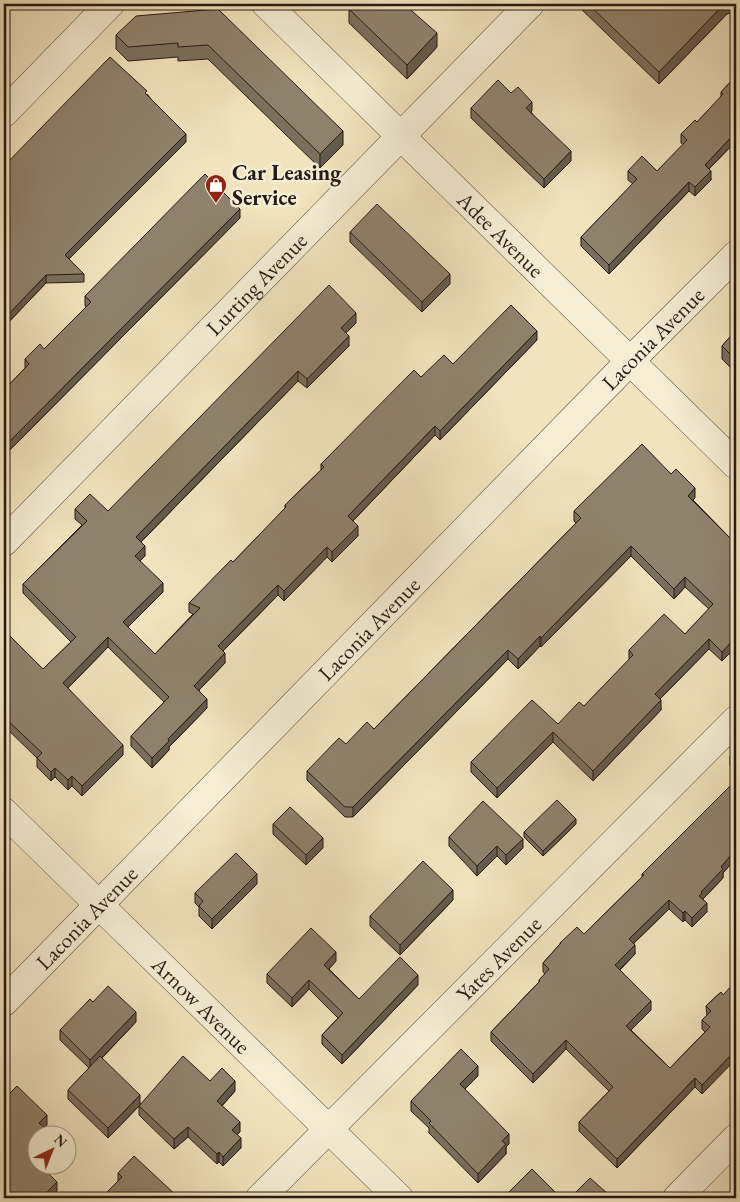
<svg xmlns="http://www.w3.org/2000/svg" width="740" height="1202" font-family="'EB Garamond',serif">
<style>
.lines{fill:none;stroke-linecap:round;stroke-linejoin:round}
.minor-casing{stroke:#584c3e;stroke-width:29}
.minor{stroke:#f5edd4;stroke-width:28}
.wall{fill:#7b705d;stroke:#261914}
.shaded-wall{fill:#645b4c;stroke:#261914}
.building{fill:#8f826c;stroke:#261914}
.labels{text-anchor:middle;stroke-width:5;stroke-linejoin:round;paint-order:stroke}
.poi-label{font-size:22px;font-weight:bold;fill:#261914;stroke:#f5edd4;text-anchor:start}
.street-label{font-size:22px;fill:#261914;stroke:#f5edd4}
</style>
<rect width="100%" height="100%" fill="#f0e3bd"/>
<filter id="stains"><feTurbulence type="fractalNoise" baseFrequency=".004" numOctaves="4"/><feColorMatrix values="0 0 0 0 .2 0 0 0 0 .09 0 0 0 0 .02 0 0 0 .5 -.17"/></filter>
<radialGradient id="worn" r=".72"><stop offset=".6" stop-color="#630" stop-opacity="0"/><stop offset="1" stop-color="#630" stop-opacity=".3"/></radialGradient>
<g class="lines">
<g class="minor-casing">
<g id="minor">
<path id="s1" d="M266,4L736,465"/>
<path d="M4,113L110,4"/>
<path id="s2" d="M4,542L530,4"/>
<path id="s3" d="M4,812L399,1198"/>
<path id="s4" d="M4,1002L630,361L736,255"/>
<path id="s5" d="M260,1198L736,720"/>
<path d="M677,1198L736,1138"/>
</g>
</g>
<use href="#minor" class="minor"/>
</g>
<g class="wall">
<path d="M353,4H404L437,47L407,79L349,23V9L353,5Z"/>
<path d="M579,4H736V10L727,14L659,84L579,7Z"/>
<path d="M218,9L343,145L320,168L208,59L178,61V57L128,61L116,49V35Z"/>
<path d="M736,53V67L734,65V56Z"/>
<path d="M736,76V141L709,169L711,180L695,196L689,191L609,274L581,246V237L633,184L628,180V171H657L683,145L681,143V134L697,122L721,97V92Z"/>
<path d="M511,93L532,111L531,112L571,161L544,188L471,118V108Z"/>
<path d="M147,94L186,142L69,259L84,274V282L46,283L4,327Z"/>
<path d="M240,218L4,456V390L25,368V359L44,349L86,307L85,305V296Z"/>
<path d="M350,232L450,284L422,312L350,242Z"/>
<path d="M356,323L346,333L349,346L307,388L298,381L141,542L145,556L140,561L163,592L127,627L155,654L193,614L189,612V603L233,562L285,509V505L321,470V464L421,377L453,364L537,340L440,440L435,435L353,521L358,536L332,562L327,557L284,601L278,595L223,651L225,663L199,690L207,708L169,747V750L152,768L131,746V736L164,702L108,647L68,688L123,755L82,796L72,786L68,790L55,777L51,781L37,767V758L4,726V637L43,669L71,642L23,593V584L82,525L75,519V509L108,511Z"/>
<path d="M736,330V373L722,359V346Z"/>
<path d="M695,498L693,500L733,541L722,661L709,649L660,699L661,710L593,781L553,742L497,798L471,772V762L558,724L584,706L629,660V650L685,634L709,609L685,587L674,599L631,556L541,647L540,646L518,669L508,659L353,817H345L307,780V771L346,744L374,729L576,523L574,521V511Z"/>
<path d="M736,750V772L730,766V756Z"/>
<path d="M736,780V858L723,873V878L703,899L707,912L692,927L685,920L683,922L669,909L634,943L635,954L620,970L651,1010L631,1030L670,1068L705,1032L702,1029V1020L707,1016L706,1006L721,992L702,1094L695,1087L617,1168L579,1131V1122L609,1091L566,1049L533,1083L491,1041V1032L539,982V980L545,974L543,972V963L560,944V943L584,934L642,877V874Z"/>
<path d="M273,824L323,848L306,865L273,834Z"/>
<path d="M576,824L543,856L524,837V832Z"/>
<path d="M449,837L523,848L506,865L497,856L477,876L449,846Z"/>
<path d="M257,884L212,929L199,916V907L195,903V893Z"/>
<path d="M453,900L400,955L370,926V916Z"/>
<path d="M336,961L329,969L359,999L418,985L342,1064L322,1044V1035L338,1018L309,989L292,1007L267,983V974Z"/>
<path d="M93,1002L136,1022L102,1058L140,1104L210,1081L235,1091L222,1106L240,1132L237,1135L241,1148L223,1166L219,1162L217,1164L188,1137L174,1149L139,1115V1106L108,1138L68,1099V1090L89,1068L60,1040V1030Z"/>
<path d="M478,1076L465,1089L509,1144L506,1147V1154L478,1183L429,1133V1128L411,1111V1101Z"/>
<path d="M118,1173L179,1198L118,1181Z"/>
</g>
<g class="shaded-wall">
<path d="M724,4H736V10L727,14L659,84V72Z"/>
<path d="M437,33V47L407,79V65Z"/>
<path d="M532,102V111L526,117V108Z"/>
<path d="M343,131V145L320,168V154Z"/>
<path d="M736,132V141L706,172L705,174L706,164Z"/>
<path d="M186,134V142L65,263V255Z"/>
<path d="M571,151V161L544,188V179Z"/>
<path d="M711,171V180L695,196V187Z"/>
<path d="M689,182V191L609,274V265Z"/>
<path d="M240,209V218L4,456V447Z"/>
<path d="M450,274V284L422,312V302Z"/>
<path d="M46,275V283L4,327V319Z"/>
<path d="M356,313V323L341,338V328Z"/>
<path d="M537,331V340L440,440V431Z"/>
<path d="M349,336V346L307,388V379Z"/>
<path d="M298,371V381L136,547V537Z"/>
<path d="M435,426V435L348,526V516Z"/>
<path d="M695,488V498L688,505V496Z"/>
<path d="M358,526V536L332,562V552Z"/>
<path d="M145,546V556L135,566V556Z"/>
<path d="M631,546V556L541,647V638Z"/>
<path d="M327,547V557L284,601V591Z"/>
<path d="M685,577V587L674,599V589Z"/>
<path d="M163,583V592L123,632V622Z"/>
<path d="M278,585V595L218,656V646Z"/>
<path d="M540,636V646L518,669V659Z"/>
<path d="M108,637V647L63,693V683Z"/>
<path d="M736,637V647L722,661V652Z"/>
<path d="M709,639V649L655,704V694Z"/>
<path d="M508,650V659L353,817V807Z"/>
<path d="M225,653V663L194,695V686Z"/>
<path d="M207,699V708L169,747V750L152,768V758L168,739Z"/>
<path d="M661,700V710L593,781V771Z"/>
<path d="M553,732V742L497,798V788Z"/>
<path d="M123,745V755L82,796V786Z"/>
<path d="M55,768V777L51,781V772Z"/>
<path d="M72,776V786L68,790V780Z"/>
<path d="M576,819V824L543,856V851Z"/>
<path d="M323,838V848L306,865V855Z"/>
<path d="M523,839V848L506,865V855Z"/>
<path d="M497,846V856L477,876V866Z"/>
<path d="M736,849V858L723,873V878L702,900L699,896L701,892Z"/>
<path d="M257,874V884L212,929V919Z"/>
<path d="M453,890V900L400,955V945Z"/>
<path d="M669,900V909L629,948V939Z"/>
<path d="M707,903V912L692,927V918Z"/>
<path d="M685,911V920L683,922V913Z"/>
<path d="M635,945V954L615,974V965Z"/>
<path d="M336,952V961L324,974V965Z"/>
<path d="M418,975V985L342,1064V1055Z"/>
<path d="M309,980V989L292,1007V998Z"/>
<path d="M651,1001V1010L626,1035V1026Z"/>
<path d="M136,1012V1022L90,1070V1060Z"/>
<path d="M566,1040V1049L533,1083V1074Z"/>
<path d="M736,1050V1059L702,1094V1085Z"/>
<path d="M478,1066V1076L460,1094V1084Z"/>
<path d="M695,1078V1087L617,1168V1159Z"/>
<path d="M235,1081V1091L217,1111V1101Z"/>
<path d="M140,1095V1105L108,1138V1128Z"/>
<path d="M47,1115V1125L39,1133V1123Z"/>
<path d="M240,1122V1132L232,1140V1130Z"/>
<path d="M188,1127V1137L174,1149V1139Z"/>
<path d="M509,1134V1144L506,1147V1154L478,1183V1174L502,1141Z"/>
<path d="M241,1138V1148L223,1166V1157Z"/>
<path d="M38,1142V1152L28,1163V1153Z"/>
<path d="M219,1152V1162L217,1164V1154Z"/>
<path d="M57,1182V1191L51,1198H41Z"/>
<path d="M607,1193V1198H602Z"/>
</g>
<g class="building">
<path d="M354,4H404L437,33L407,65L349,9Z"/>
<path d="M588,4H724L659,72Z"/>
<path d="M218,9L343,131L320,154L208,45L178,47V43L128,47L116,35L136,16Z"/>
<path d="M110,57L147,91L145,93L186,134L65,255L84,274L46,275L4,319V166Z"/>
<path d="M736,76V132L706,164L705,165L711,171L695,187L689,182L609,265L581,237L637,179L628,171L642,156L657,171L687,140L681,134L695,120L697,122L723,94L721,92Z"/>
<path d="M498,80L511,93L518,87L532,102L526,108L571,151L544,179L471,108Z"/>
<path d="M205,174L240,209L4,447V390L29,364L25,359L40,344L44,349L91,302L85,296Z"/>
<path d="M377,204L450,274L422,302L350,232Z"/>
<path d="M329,285L356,313L341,328L349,336L307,379L298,371L136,537L145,546L135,556L163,583L123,622L155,654L200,608L189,603L231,560L233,562L286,507L285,505L324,467L321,464L414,370L421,377L444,355L453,364L511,305L537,331L440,431L435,426L348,516L358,526L332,552L327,547L284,591L278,585L218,646L225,653L194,686L207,699L168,739L169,741L152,758L131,736L169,697L108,637L63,683L123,745L82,786L72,776L68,780L55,768L51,772L37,758L42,753L4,717V637L7,633L43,669L76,637L23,584L87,521L75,509L90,494L108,511Z"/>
<path d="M736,330V360L722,346Z"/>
<path d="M642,444L671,474L676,469L695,488L688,496L733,541L736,537V637L722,652L709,639L655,694L661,700L593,771L553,732L497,788L471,762L532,700L558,724L579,702L584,706L633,655L629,650L664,614L685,634L713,604L685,577L674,589L631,546L541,638L540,636L518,659L508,650L353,807H345L307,771L339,738L346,744L367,722L374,729L581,518L574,511Z"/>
<path d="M736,750V762L730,756Z"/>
<path d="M736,780V849L721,867L723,869L701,892L702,893L699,896L707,903L692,918L685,911L683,913L669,900L629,939L635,945L615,965L651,1001L626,1026L670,1068L710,1027L702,1020L711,1011L706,1006L721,992L723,995L736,981V1050L702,1085L695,1078L617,1159L579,1122L613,1087L566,1040L533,1074L491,1032L540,981L539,980L549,969L543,963L561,943H560L577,927L584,934L644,875L642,874Z"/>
<path d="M557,800L576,819L543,851L524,832Z"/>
<path d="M483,801L523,839L506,855L497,846L477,866L449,837Z"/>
<path d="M290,807L323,838L306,855L273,824Z"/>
<path d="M236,853L257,874L212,919L199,906L203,901L195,893Z"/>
<path d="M423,861L453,890L400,945L370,916Z"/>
<path d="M311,928L336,952L324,965L359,999L400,957L418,975L342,1055L322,1035L343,1013L309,980L292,998L267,974Z"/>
<path d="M108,986L136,1012L90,1060L60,1030L90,999L93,1002Z"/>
<path d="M461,1049L478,1066L460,1084L509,1134L502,1141L506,1144L478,1174L429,1123L431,1121L411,1101Z"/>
<path d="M100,1056L140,1095L108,1128L68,1090Z"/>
<path d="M183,1056L210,1081L222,1068L235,1081L217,1101L240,1122L232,1130L241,1138L223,1157L219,1152L217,1154L188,1127L174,1139L139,1106Z"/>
<path d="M17,1086L47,1115L39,1123L48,1131L45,1134H38V1142L28,1153L38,1163V1164H39L57,1182L41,1198H4V1093L7,1096Z"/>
<path d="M134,1156L179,1198H101L122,1177L118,1173Z"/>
<path d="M532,1169L561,1198H509L506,1195Z"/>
<path d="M590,1178L607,1193L602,1198H570Z"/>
</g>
<defs>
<g id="shop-pin" transform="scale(1.125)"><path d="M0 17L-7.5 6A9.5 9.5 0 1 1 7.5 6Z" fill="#8f2418" stroke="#f5edd4"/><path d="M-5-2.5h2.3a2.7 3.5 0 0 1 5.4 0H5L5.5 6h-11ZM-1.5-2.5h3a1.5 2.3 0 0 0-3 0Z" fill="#fff"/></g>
</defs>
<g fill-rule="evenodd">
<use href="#shop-pin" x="216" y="185"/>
</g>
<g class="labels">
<g class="poi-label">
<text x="232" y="180">Car Leasing<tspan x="232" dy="25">Service</tspan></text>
</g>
<g class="street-label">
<text dy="8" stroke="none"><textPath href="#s1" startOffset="329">Adee Avenue</textPath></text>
<text dy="8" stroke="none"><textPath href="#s2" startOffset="361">Lurting Avenue</textPath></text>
<text dy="8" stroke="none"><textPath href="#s4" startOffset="928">Laconia Avenue</textPath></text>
<text dy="8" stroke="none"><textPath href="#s4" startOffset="522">Laconia Avenue</textPath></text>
<text dy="8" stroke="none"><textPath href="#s4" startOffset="118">Laconia Avenue</textPath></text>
<text dy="8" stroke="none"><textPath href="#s5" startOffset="338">Yates Avenue</textPath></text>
<text dy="8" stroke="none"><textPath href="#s3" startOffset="276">Arnow Avenue</textPath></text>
</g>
</g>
<rect width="740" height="1202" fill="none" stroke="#f0e3bd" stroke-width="20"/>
<rect x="5" y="5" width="730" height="1192" fill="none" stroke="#261914" stroke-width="2.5"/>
<rect x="10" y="10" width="720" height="1182" fill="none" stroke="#261914"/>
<g transform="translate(52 1150) rotate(43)"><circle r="24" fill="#f5edd4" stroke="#a29887"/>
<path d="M0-4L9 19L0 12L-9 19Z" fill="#8f2418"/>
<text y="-8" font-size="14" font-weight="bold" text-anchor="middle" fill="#261914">N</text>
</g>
<rect width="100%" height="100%" filter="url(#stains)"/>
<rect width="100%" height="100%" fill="url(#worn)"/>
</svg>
